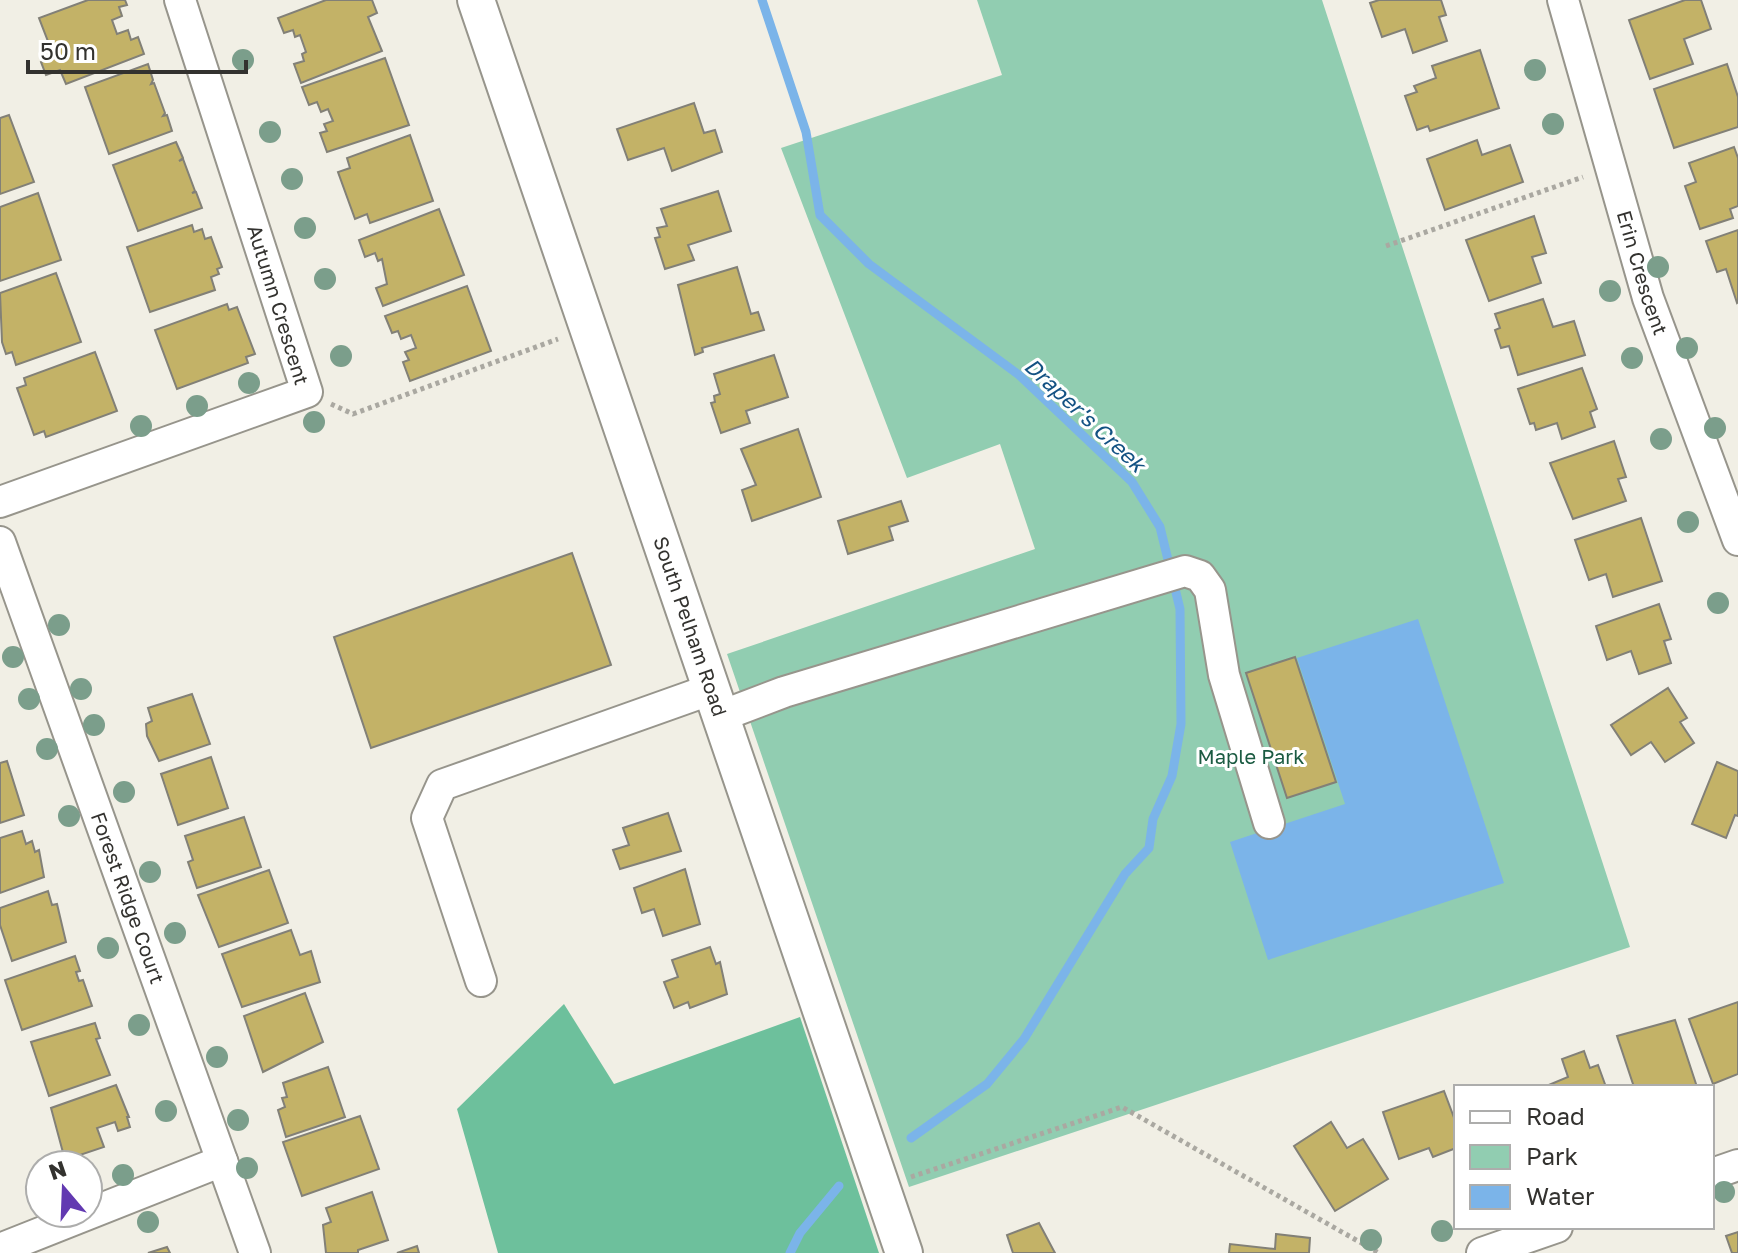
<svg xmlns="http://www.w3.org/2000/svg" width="1738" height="1253" font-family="'Golos Text',sans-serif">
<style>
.green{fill:#91cdb1}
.forest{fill:#6dc09c}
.water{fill:#7bb4e9}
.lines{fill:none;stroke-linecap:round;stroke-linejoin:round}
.stream{stroke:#7bb4e9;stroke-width:9}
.building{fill:#c3b267;stroke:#828077;stroke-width:2}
.minor-casing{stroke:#97958c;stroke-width:34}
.major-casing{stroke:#97958c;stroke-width:40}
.path{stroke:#aaa8a1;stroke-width:5;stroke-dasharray:4 4;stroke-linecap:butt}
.minor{stroke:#fff;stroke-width:30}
.major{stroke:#fff;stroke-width:36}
.tree{fill:#7b9e8b}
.labels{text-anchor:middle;stroke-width:6;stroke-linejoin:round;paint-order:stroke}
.street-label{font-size:20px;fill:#33322f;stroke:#fff}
.park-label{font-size:20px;fill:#1b5b42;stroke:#fff}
.water-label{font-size:22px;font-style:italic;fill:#135283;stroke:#fff}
</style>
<rect width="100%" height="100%" fill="#f1efe5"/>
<path class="green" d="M977,0H1322L1630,947L909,1187L727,654L1035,549L1000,444L907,478L781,148L1002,75Z"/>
<path class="forest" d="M564,1004L614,1084L800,1017L879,1253H498L457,1109Z"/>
<path class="water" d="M1418,619L1504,883L1268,960L1230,842L1345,804L1297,658Z"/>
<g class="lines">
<g class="stream">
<path d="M762,0L806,132L820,215L869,264L1019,375L1132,482L1160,527L1180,609L1181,724L1172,776L1153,819L1149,848L1125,874L1024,1039L987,1084L911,1138"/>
<path d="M790,1253L800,1233L839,1186"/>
</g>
</g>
<g class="building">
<path d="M88,0H125L127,5L119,7L122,16L112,20L117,34L128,30L131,40L138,37L144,54L66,84L60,70L46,75L41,62L54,57L39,18Z"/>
<path d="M326,0H372L377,13L368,17L382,51L301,83L294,64L304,61L302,54L306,52L300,35L295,37L293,30L284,33L278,18Z"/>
<path d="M1379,0H1441L1446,15L1439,17L1447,41L1413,53L1405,29L1382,37L1370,3Z"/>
<path d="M1685,0H1701L1711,29L1684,39L1693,64L1650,79L1629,20Z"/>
<path d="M1480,50L1499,108L1430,131L1428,126L1417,130L1405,96L1417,92L1414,86L1436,78L1432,66Z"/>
<path d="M385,58L409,125L327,152L320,133L327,131L324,124L333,121L328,109L321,112L317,102L309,105L302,87Z"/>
<path d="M148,64L153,80L151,84L154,83L165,113L163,116L167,115L172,131L109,154L85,87Z"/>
<path d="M1727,64L1738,97V127L1674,148L1654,89Z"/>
<path d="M694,103L704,133L715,130L722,152L672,171L664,148L628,160L617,129Z"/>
<path d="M9,115L34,182L0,194V118Z"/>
<path d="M410,135L433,201L370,223L367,214L355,219L338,172L350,168L347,158Z"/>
<path d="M1477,140L1482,155L1510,145L1523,182L1445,210L1427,159Z"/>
<path d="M176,142L183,158L179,161L183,159L195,191L192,193L196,192L202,208L138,231L113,165Z"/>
<path d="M1734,147L1738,158V206L1730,209L1733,218L1700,229L1685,186L1696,182L1689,163Z"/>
<path d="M718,191L731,231L688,245L694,260L665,269L655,238L660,237L657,228L667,226L661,209Z"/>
<path d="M38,193L61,260L0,281V207Z"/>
<path d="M439,209L464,275L383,306L376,288L387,284L382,259L378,261L375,253L365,257L359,240Z"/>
<path d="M1534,216L1546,253L1532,257L1541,283L1489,301L1466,240Z"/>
<path d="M192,225L194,232L202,229L205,239L211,237L222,267L217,269L219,274L211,277L215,290L150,312L127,247Z"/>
<path d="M1738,230V302L1737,303L1726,269L1717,272L1706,241Z"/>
<path d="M737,267L751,314L758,312L764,330L702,348L703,352L695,355L678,285Z"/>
<path d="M56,273L81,342L16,365L12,352L6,354L2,342L0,293Z"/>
<path d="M467,286L491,351L410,381L403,362L409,360L405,352L416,348L411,335L401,339L398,331L392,333L385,316Z"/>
<path d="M1543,299L1553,327L1574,321L1585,355L1518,375L1509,346L1501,348L1495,330L1500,328L1495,314Z"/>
<path d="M227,304L229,310L237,307L255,354L246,357L248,363L177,389L155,330Z"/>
<path d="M95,352L117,411L46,437L44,431L34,435L17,388L26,385L24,378Z"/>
<path d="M774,355L788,397L746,411L750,423L721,433L711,403L715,402L714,396L720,394L714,374Z"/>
<path d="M1582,368L1597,409L1590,412L1595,427L1562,439L1557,423L1536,430L1534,423L1530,424L1518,389Z"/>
<path d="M798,429L821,497L752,521L742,490L756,485L741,449Z"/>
<path d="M1614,441L1626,477L1618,479L1626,501L1573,519L1550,463Z"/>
<path d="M901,501L908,521L889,527L893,540L848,554L838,521Z"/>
<path d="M1641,518L1662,581L1613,597L1606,574L1589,580L1575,540Z"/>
<path d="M572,553L611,665L371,748L334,637Z"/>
<path d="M1659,604L1671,639L1664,641L1671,663L1639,674L1631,651L1607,660L1596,626Z"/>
<path d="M1295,657L1336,782L1287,798L1246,673Z"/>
<path d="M1668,688L1687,718L1680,722L1694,743L1665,762L1651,742L1631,755L1611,725Z"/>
<path d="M192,694L210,744L159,761L147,736L146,724L152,721L148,708Z"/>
<path d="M211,757L228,808L178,825L161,774Z"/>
<path d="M7,761L24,815L0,823V763Z"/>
<path d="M1717,762L1738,771V816L1735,815L1726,838L1692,824Z"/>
<path d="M668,813L681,851L620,869L613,850L629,845L623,828Z"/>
<path d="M244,817L261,867L197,888L188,862L193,860L185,836Z"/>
<path d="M22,831L26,844L32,841L35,852L39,850L44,877L0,893V838Z"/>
<path d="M685,869L700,924L663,936L654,909L642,913L634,888Z"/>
<path d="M269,870L288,923L219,947L198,895Z"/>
<path d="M48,891L52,905L57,904L66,942L12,961L0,925V908Z"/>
<path d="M291,930L300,955L311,951L320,982L242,1007L222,954Z"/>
<path d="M710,947L716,964L720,962L727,994L690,1008L688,1002L674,1008L664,982L678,977L672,960Z"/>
<path d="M75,956L80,971L76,972L79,981L83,980L92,1006L22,1030L5,980Z"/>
<path d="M305,993L323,1042L263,1072L244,1016Z"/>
<path d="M1738,1002V1074L1713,1084L1689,1019Z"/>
<path d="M1675,1020L1697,1087H1634L1617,1036Z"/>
<path d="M95,1023L100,1038L96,1039L110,1075L49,1096L31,1042Z"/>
<path d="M1584,1051L1590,1068L1598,1065L1606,1087H1544L1568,1077L1562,1059Z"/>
<path d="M328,1067L345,1117L286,1137L278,1110L285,1107L282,1098L287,1097L283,1083Z"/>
<path d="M116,1085L129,1117H127L130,1127L118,1131L115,1122L97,1128L104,1147L65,1160L51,1108Z"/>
<path d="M1444,1091L1456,1123V1148L1433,1157L1429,1148L1399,1159L1383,1112Z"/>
<path d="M360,1116L379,1169L302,1196L283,1142Z"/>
<path d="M1331,1122L1347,1148L1363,1139L1388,1179L1335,1211L1294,1146Z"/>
<path d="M372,1192L388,1240L358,1250V1253H326L323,1225L331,1222L326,1208Z"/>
<path d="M1039,1223L1055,1253H1013L1007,1235Z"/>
<path d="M1738,1232V1253H1732L1726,1236Z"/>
<path d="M1276,1234L1310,1238L1309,1253H1229L1230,1244L1275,1249Z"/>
<path d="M417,1246L419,1253H397Z"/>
<path d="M167,1247L170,1253H148Z"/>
</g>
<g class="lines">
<g class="minor-casing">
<g id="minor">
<path id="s1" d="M1563,0L1648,298L1738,540"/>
<path d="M0,502L307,392L180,0"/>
<path id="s2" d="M0,542L255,1253"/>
<path d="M721,716L784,692L1185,571L1200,576L1210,590L1224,675L1269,823"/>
<path d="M481,981L427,818L442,785L712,689"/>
<path d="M1712,1174L1738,1165"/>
<path d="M0,1249L222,1161"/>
<path d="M1482,1253L1557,1227"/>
</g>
</g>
<g class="major-casing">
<g id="major">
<path id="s3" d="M476,0L904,1253"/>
</g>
</g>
<g class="path">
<path d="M1386,246L1583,177"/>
<path d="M331,404L353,414L558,339"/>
<path d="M911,1177L1122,1107L1379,1253"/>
</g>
<use href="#minor" class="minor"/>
<use href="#major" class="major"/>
</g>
<g class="tree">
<circle cx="243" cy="60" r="11"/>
<circle cx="1535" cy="70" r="11"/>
<circle cx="1553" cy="124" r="11"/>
<circle cx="270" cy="132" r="11"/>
<circle cx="292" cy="179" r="11"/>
<circle cx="305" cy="228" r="11"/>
<circle cx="1658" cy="267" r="11"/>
<circle cx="325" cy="279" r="11"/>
<circle cx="1610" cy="291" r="11"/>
<circle cx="1687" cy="348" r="11"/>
<circle cx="341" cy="356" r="11"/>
<circle cx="1632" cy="358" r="11"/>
<circle cx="249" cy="383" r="11"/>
<circle cx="197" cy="406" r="11"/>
<circle cx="314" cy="422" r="11"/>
<circle cx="141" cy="426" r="11"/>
<circle cx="1715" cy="428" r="11"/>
<circle cx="1661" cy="439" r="11"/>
<circle cx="1688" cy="522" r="11"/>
<circle cx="1718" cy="603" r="11"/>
<circle cx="59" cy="625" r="11"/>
<circle cx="13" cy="657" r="11"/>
<circle cx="81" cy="689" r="11"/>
<circle cx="29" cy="699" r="11"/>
<circle cx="94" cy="725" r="11"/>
<circle cx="47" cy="749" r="11"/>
<circle cx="124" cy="792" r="11"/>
<circle cx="69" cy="816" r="11"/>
<circle cx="150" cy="872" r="11"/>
<circle cx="175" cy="933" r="11"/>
<circle cx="108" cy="948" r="11"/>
<circle cx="139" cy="1025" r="11"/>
<circle cx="217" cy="1057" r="11"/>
<circle cx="166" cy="1111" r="11"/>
<circle cx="238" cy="1120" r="11"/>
<circle cx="247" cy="1168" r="11"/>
<circle cx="123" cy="1175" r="11"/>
<circle cx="1724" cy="1192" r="11"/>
<circle cx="148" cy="1222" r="11"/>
<circle cx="1442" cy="1231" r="11"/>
<circle cx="1371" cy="1240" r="11"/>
</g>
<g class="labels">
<g class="street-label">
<text dy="7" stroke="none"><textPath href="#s1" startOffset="284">Erin Crescent</textPath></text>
<text transform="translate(278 305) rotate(73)" y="7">Autumn Crescent</text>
<text dy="7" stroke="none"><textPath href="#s3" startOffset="662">South Pelham Road</textPath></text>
<text dy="7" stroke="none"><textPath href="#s2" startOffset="378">Forest Ridge Court</textPath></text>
</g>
<g class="park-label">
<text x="1251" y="764">Maple Park</text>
</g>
<g class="water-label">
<text transform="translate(1085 415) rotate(43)" y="8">Draper's Creek</text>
</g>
</g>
<rect x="1454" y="1085" width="260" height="144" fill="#ffffff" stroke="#adadac" stroke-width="2"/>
<rect x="1470" y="1111" width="40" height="12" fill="#ffffff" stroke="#adadac" stroke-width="2"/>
<text x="1526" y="1125" font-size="24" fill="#33322f">Road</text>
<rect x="1470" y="1145" width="40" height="24" fill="#91cdb1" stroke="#adadac" stroke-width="2"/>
<text x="1526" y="1165" font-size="24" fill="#33322f">Park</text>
<rect x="1470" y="1185" width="40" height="24" fill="#7bb4e9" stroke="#adadac" stroke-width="2"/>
<text x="1526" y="1205" font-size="24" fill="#33322f">Water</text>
<g transform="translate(64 1189) rotate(341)"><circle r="38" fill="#ffffff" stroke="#adadac" stroke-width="2"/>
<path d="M0-6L14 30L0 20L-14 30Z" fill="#6239b1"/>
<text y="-12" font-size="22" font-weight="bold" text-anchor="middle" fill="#33322f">N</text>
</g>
<path d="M28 60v12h218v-12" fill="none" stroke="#33322f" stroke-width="4"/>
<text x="40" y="60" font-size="24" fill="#33322f" stroke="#ffffff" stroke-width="6" paint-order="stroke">50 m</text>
</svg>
